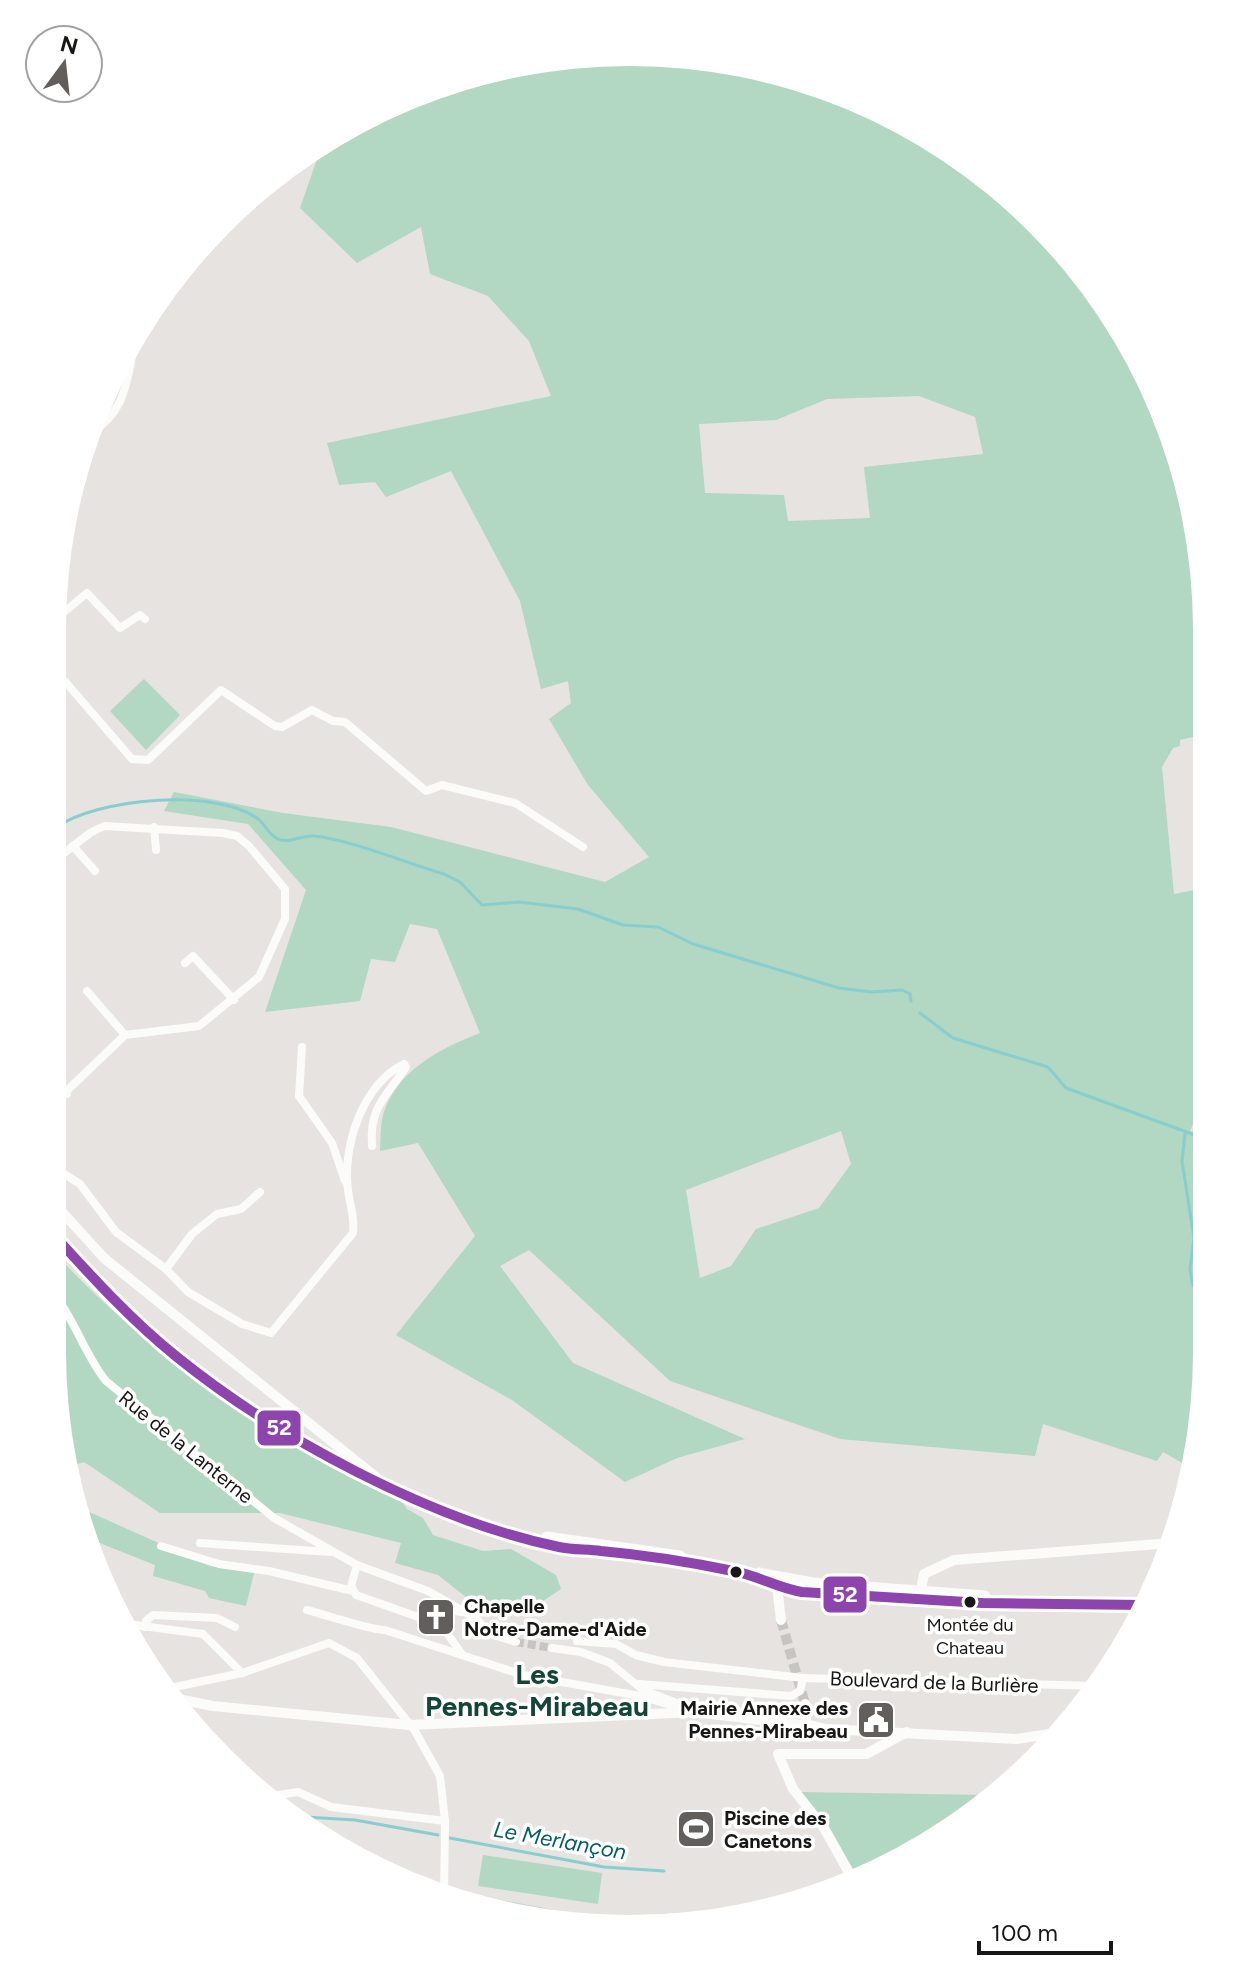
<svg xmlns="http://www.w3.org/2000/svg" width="1259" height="1981" font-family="Figtree,sans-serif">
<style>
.green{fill:#b2d7c2;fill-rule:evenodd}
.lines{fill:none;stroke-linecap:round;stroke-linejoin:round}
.stream{stroke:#88cecf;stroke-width:3}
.minor-tunnel{stroke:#c7c4c2;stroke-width:8;stroke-dasharray:8 4;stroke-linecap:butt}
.tertiary-tunnel{stroke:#c7c4c2;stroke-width:10;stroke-dasharray:10 5;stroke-linecap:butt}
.minor{stroke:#fbfbfa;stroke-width:8}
.tertiary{stroke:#fbfbfa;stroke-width:10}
.secondary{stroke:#fbfbfa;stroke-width:11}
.bus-1-casing{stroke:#fff;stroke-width:16}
.bus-1{stroke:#8e44ad;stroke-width:10}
.bus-dot{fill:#191715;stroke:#fff;stroke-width:3}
.labels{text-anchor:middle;stroke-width:7;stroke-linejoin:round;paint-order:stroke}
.bus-label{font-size:18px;fill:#191715;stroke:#fff}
.street-label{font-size:20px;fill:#191715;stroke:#fff}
.poi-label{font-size:20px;font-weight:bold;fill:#191715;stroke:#fff;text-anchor:start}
.water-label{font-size:22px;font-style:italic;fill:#025f61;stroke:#fff}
.district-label{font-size:28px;font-weight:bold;fill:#134637;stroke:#fff}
.line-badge{stroke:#fff;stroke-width:3}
.badge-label{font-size:22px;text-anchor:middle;font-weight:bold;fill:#fff}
</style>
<rect width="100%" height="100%" fill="#e6e3e1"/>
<g class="green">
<path d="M668,53L779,72L885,112L981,172L1087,278L1147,374L1187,480L1206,591L1205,734L1180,740V746L1173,748L1162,767L1174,894L1204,888V1099L1190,1131L1203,1134L1202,1426L1191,1468L1163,1452L1157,1461L1043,1424L1035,1456L840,1439L670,1381L529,1250L500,1266L573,1363L745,1439L677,1458L625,1482L512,1400L396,1335L475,1236L418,1143L380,1151C381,1139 380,1124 384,1112C398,1070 441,1048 480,1033L437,929L410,924L395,962L371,959L360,1001L265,1012L306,890L248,824L164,811L174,792L283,813L391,827L605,882L649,857L588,785L549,719L571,703L568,681L541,689L520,601L451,471L386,497L375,482L339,485L327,443L551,396L529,341L488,296L430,274L421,227L357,263L300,208L323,142L341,129L444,83L555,57ZM919,396L975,417L983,454L864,467L870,518L788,521L784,495L705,493L699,424L776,420L827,399ZM841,1131L851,1164L819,1208L756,1229L731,1266L700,1278L686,1190Z"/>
<path d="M144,679L180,715L146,750L110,711Z"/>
<path d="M53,1251C150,1358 274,1436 402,1502L407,1509L423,1518L433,1535L483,1551L511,1549L556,1575L561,1589L522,1615L471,1601L438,1575L395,1563L401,1543L280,1513H160L84,1462L71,1466L52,1351Z"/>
<path d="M78,1507L210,1566L254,1573L246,1606L209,1598L205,1591L153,1576L155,1565L82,1536Z"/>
<path d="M800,1792L989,1795L951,1831L855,1875L827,1824Z"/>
<path d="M483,1855L602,1873L598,1904L478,1886Z"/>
<path d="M480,1896L612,1921L619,1925L592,1928L477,1905Z"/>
</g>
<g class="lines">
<g class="stream">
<path d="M55,828C97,798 214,788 257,818C265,823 268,835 278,839C289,844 302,835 314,836C348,839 409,864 444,874L460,882L482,905L519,902L578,909L623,925L658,927L693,944L839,988L871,992L902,990L910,994L911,1001"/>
<path d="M920,1013L953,1038L1048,1067L1066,1088L1203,1138"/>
<path d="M1185,1134L1182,1161L1194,1238L1190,1269L1192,1283L1203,1300"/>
<path d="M289,1816L355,1820L438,1835"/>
<path d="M450,1838L604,1867L664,1871"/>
</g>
<path class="minor-tunnel" d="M516,1642L552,1648"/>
<path class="tertiary-tunnel" d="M781,1620L805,1704"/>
<g class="minor">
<path d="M89,435C127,410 126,383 135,342"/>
<path d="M57,618L87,593L120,628L140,615L145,619"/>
<path d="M56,671L132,759L148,760L221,690L275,726L282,727L312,710L333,721L345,722L426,791L442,785L515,803L583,847"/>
<path d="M154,827L156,850"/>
<path d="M73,846L95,871"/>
<path d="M185,963L193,956L234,1000"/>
<path d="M87,991L125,1035"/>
<path d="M302,1047L299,1096L332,1143L345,1181"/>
<path d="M54,1079L67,1094"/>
<path d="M54,1103L125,1035L199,1026L259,977L285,919V889L249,846L237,836L223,833L104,826L90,833L55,860"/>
<path d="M372,1146C369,1107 386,1097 406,1067L404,1064"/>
<path d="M53,1167L80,1184L116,1232L166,1269L188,1292L242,1324L271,1333L353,1233C355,1217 350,1206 348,1190C342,1146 363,1084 404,1064"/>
<path d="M166,1269L192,1234L217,1214L241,1209L260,1192"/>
<path d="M52,1291C75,1319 84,1354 106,1381L274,1518L357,1565L428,1591L477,1619L490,1634L516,1642"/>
<path d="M200,1543L330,1552"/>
<path d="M161,1546L219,1564L269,1571L353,1591"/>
<path d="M357,1565L351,1586L356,1595L441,1625L462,1654"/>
<path d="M429,1606L461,1612"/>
<path d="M307,1610C323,1614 373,1631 385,1630L523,1675L640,1696L687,1710"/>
<path d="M127,1624L203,1634L242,1673"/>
<path d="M145,1627L146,1621L153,1615L217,1618L235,1627"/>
<path d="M577,1641L616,1644L636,1655L664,1662L803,1678"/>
<path d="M552,1648L581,1652L610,1663L643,1690L677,1703"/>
<path d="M639,1684L791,1696L800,1691L803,1678L1098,1686"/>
<path d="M165,1689L242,1673L329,1643L357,1658L415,1731L440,1776L445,1821L444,1898"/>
<path d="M266,1797L298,1792L331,1807L445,1821"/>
</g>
<g class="tertiary">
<path d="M53,1202L104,1258L377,1478"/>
<path d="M288,1409L293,1433"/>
<path d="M776,1578L781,1620"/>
<path d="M926,1594L921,1590L924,1574L954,1560L1171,1543"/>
<path d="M173,1698L213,1706L409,1725L696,1712L802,1725"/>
<path d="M805,1704L806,1720"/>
<path d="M810,1725L826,1729L1016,1739L1056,1733"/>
<path d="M851,1876L824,1828L793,1789L778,1754H866L907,1732"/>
</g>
<g class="secondary">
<path d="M53,1234C91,1276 132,1321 177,1357C277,1438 433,1521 559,1547C573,1550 587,1549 601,1551C645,1555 690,1562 733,1571C757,1575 777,1588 802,1592L982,1603L1144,1605"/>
<path d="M547,1537L680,1556"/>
<path d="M759,1573L813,1583L985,1596"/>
</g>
<g class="bus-1-casing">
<path id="bus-1" d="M53,1234C91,1276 132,1321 177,1357C277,1438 433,1521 559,1547C573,1550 587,1549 601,1551C645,1555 690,1562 733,1571C757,1575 777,1588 802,1592L982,1603L1144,1605"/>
</g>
<use href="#bus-1" class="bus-1"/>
</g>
<defs>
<g id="church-square" transform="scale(2)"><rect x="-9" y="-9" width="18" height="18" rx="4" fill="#615e5c" stroke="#fff"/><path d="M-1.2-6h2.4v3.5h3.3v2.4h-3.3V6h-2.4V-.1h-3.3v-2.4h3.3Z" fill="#fff"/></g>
<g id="civic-square" transform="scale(2)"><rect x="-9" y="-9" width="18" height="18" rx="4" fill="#615e5c" stroke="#fff"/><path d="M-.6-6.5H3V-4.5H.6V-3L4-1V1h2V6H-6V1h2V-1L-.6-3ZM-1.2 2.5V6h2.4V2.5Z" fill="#fff"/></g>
<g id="stadium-square" transform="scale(2)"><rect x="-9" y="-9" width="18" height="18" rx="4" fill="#615e5c" stroke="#fff"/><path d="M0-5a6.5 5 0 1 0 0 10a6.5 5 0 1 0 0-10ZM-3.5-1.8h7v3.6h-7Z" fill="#fff"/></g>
</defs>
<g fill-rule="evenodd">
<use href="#church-square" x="436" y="1617"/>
<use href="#civic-square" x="876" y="1720"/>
<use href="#stadium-square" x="696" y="1829"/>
</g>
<g class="bus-dot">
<circle cx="736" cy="1572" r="7"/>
<circle cx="970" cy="1602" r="7"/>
</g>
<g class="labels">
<g class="bus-label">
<text x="970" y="1631">Montée du<tspan x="970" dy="23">Chateau</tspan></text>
</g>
<g class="street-label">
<text transform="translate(186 1447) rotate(39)" y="7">Rue de la Lanterne</text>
<text transform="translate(934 1682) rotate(2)" y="7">Boulevard de la Burlière</text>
</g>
<g class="poi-label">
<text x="464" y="1613">Chapelle<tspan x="464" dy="23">Notre-Dame-d'Aide</tspan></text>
<text x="848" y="1715" text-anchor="end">Mairie Annexe des<tspan x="848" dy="23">Pennes-Mirabeau</tspan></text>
<text x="724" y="1825">Piscine des<tspan x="724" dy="23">Canetons</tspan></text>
</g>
<g class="water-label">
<text transform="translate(560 1840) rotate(10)" y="8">Le Merlançon</text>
</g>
<g class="district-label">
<text x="537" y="1684">Les<tspan x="537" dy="32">Pennes-Mirabeau</tspan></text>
</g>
</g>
<path d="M0 0H1259V1981H0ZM629 66H630A563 563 0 0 1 1193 629V1352A563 563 0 0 1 630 1915H629A563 563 0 0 1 66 1352V629A563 563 0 0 1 629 66Z" fill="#fff" fill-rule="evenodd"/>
<g class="line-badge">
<rect x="256" y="1409" width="46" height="38" rx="8" fill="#8e44ad"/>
<rect x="822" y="1575" width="46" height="39" rx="8" fill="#8e44ad"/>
</g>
<g class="badge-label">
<text x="279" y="1435">52</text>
<text x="845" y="1602">52</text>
</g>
<g transform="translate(64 64) rotate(15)"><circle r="38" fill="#ffffff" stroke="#a3a2a1" stroke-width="2"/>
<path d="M0-6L14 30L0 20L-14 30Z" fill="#615e5c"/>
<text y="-12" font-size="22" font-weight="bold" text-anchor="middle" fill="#191715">N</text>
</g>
<path d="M979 1941v12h132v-12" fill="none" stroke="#191715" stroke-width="4"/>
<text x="991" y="1941" font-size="24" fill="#191715" stroke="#ffffff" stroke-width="6" paint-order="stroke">100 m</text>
</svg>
